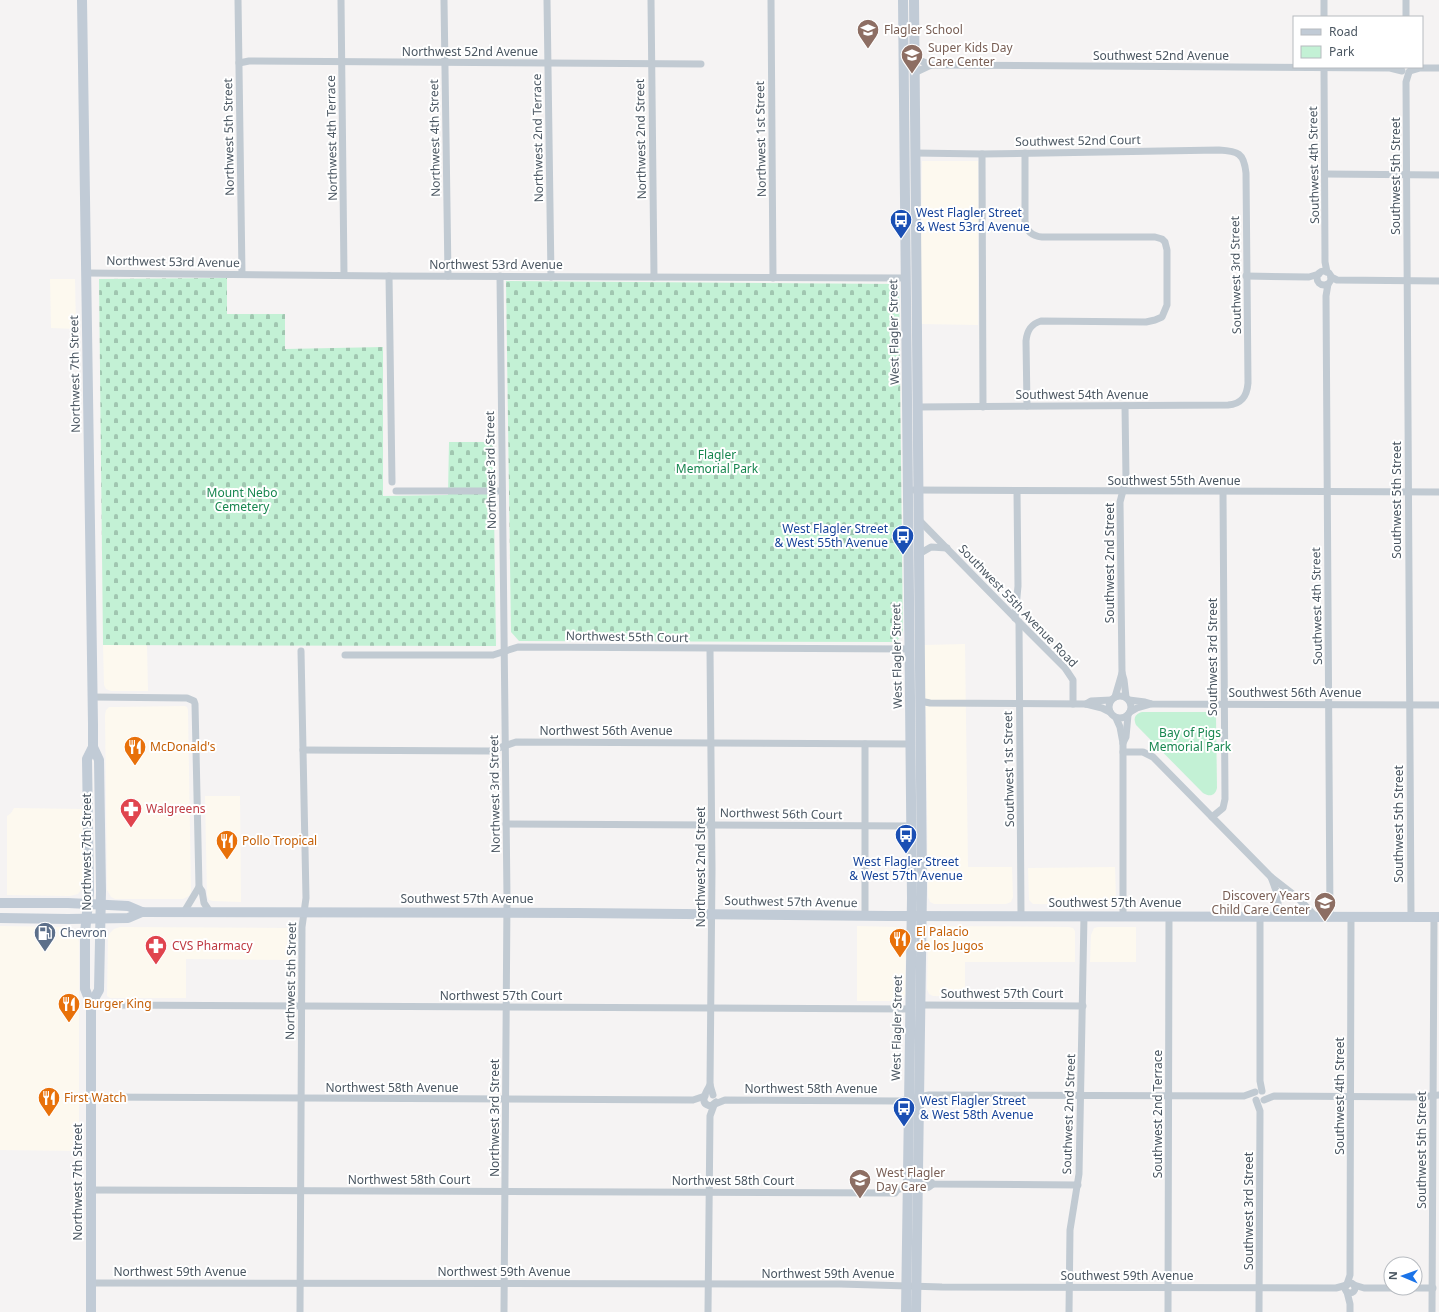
<svg xmlns="http://www.w3.org/2000/svg" width="1439" height="1312" font-family="'Noto Sans',sans-serif">
<style>
.commercial{fill:#fdf9ef}
.green{fill:#c3f1d5}
.cemetery{fill:url(#cemetery-stones)}
.lines{fill:none;stroke-linecap:round;stroke-linejoin:round}
.minor{stroke:#c1cad2;stroke-width:7}
.secondary{stroke:#c1cbd6;stroke-width:10}
.labels{text-anchor:middle;stroke-width:4;stroke-linejoin:round;paint-order:stroke}
.education-label{font-size:12px;fill:#785e54;stroke:#fff;text-anchor:start}
.street-label{font-size:12px;fill:#4a5661;stroke:#fff}
.transit-label{font-size:12px;fill:#164399;stroke:#fff;text-anchor:start}
.park-label{font-size:12px;fill:#17864f;stroke:#fff}
.food-label{font-size:12px;fill:#c56008;stroke:#fff;text-anchor:start}
.health-label{font-size:12px;fill:#be3a42;stroke:#fff;text-anchor:start}
.service-label{font-size:12px;fill:#4e5e75;stroke:#fff;text-anchor:start}
</style>
<defs>
<pattern id="cemetery-stones" width="16" height="16" patternUnits="userSpaceOnUse"><rect width="16" height="16" fill="#c3f1d5"/><path d="M2 7V4a2 2 0 0 1 4 0v3zM10 15v-3a2 2 0 0 1 4 0v3z" fill="#a0c6b0"/></pattern>
</defs>
<rect width="100%" height="100%" fill="#f5f3f3"/>
<g class="commercial">
<path d="M922,161H978V325L920,324Z"/>
<path d="M50,279H75L76,329L51,328Z"/>
<path d="M965,644L968,867H1012L1013,897L1011,902L1006,904H934L930,902L928,897L926,718L924,692V645Z"/>
<path d="M103,645H147L148,691H111L106,689L104,685Z"/>
<path d="M185,706L187,707L188,710L191,892L189,896L183,899H115L111,897L107,890L105,715L106,710L109,707H114Z"/>
<path d="M205,796H240L241,902L213,901L209,900L207,896Z"/>
<path d="M14,808L82,809L83,883L82,889L78,894L70,896L7,895V816L11,813Z"/>
<path d="M1115,867L1116,899L1112,905L1033,904L1029,900L1028,868Z"/>
<path d="M0,926L67,927L72,929L78,937L79,942V1151L0,1150Z"/>
<path d="M857,926L898,927L903,928L906,933L905,994L903,999L899,1001H857Z"/>
<path d="M934,926L1069,927L1073,928L1075,931V962H965V997L933,996L929,994L927,989L928,934L930,929Z"/>
<path d="M120,927L287,928L291,931L293,935V960L186,959V998H110L107,996L108,937L110,933L114,929Z"/>
<path d="M1098,927H1136V962H1090L1091,935L1094,928Z"/>
</g>
<path class="green" d="M1142,712H1209L1216,716L1217,788C1215,796 1210,797 1203,793L1136,725C1133,718 1135,714 1142,712Z"/>
<g class="cemetery">
<path d="M227,278V314H285V349L383,347V496L448,495L449,442H493L496,646L103,645L99,279Z"/>
<path d="M506,281L899,284L903,635L895,642L519,641L511,632Z"/>
</g>
<g class="lines">
<g class="minor">
<path d="M238,0L242,274"/>
<path d="M341,0L344,275"/>
<path d="M444,0L448,276"/>
<path d="M547,0L551,277"/>
<path d="M651,0L654,277"/>
<path d="M771,0L773,278"/>
<path d="M1406,0V17"/>
<path d="M1324,17V0"/>
<path d="M914,58L931,65L1390,68L1402,71"/>
<path d="M239,63L249,61L701,64"/>
<path d="M1324,67L1325,262L1327,272"/>
<path d="M1410,71L1420,68H1439"/>
<path d="M1409,72L1406,82L1411,917"/>
<path d="M914,73L931,65"/>
<path d="M915,153L982,154L1219,150C1238,151 1244,153 1246,173L1248,383C1247,396 1242,404 1228,405L917,407"/>
<path d="M1025,153V221C1026,231 1032,236 1042,237H1155L1162,239L1165,242L1167,250V305L1162,317L1155,320L1146,322L1041,321C1031,324 1027,330 1026,341L1027,406"/>
<path d="M982,154L983,407"/>
<path d="M1325,174L1439,175"/>
<circle cx="1324" cy="278" r="7"/>
<path d="M87,273L389,276L906,278"/>
<path d="M389,276L392,482"/>
<path d="M500,276L507,898L504,1312"/>
<path d="M1246,276L1309,277L1319,274"/>
<path d="M1331,277L1337,280L1439,281"/>
<path d="M1328,284L1326,296L1330,916"/>
<path d="M1125,406L1126,479L1120,502L1122,673L1124,680L1126,697"/>
<path d="M914,490L1439,492"/>
<path d="M396,491H502"/>
<path d="M918,519L1021,624L1065,668L1073,680V704"/>
<path d="M919,554L931,547L947,548"/>
<path d="M1015,618L1018,586L1017,491"/>
<path d="M1019,622L1021,916"/>
<path d="M710,649L712,869L710,1085L713,1095"/>
<path d="M345,655H493L518,647L910,649"/>
<circle cx="1120" cy="707" r="11"/>
<path d="M92,697L187,698L194,701L195,704L199,887L202,891L204,903L210,912"/>
<path d="M1115,697L1122,673"/>
<path d="M1129,700L1145,702L1152,704L1439,705"/>
<path d="M920,701L930,703L1086,704L1102,708L1110,712"/>
<path d="M1086,704L1091,701L1111,700"/>
<path d="M1130,712L1137,708L1151,704"/>
<path d="M1116,718L1120,727L1123,743V916"/>
<path d="M1123,743L1126,737L1128,715"/>
<path d="M865,744V916"/>
<path d="M303,750L490,751L516,742L911,744"/>
<path d="M1123,752H1143L1153,757L1271,877L1298,898L1315,916"/>
<path d="M1212,817L1223,808L1225,799L1223,492"/>
<path d="M506,824L911,826"/>
<path d="M1271,877L1278,896V917"/>
<path d="M184,912L199,887"/>
<path d="M1260,917V1081L1262,1091"/>
<path d="M91,1004L109,1005L911,1009"/>
<path d="M921,1005L1083,1006"/>
<path d="M710,1085C706,1092 698,1104 711,1106L716,1102"/>
<path d="M91,1097L693,1100L705,1096"/>
<path d="M1256,1100L1260,1111L1259,1312"/>
<path d="M1264,1100L1274,1096L1421,1097L1439,1095"/>
<path d="M715,1104L725,1100L900,1101L929,1095L1244,1096L1255,1092"/>
<path d="M918,1178L930,1181L933,1184L1078,1185"/>
<path d="M90,1190L895,1193L897,1190L908,1186"/>
<path d="M918,1190L929,1187L933,1184"/>
<path d="M91,1283L840,1284L942,1287L1336,1288L1347,1285"/>
<circle cx="1350" cy="1288" r="5"/>
<path d="M1347,1284L1350,1275L1351,916"/>
<path d="M1354,1285L1364,1288H1433"/>
<path d="M1347,1292L1350,1304V1312"/>
<path d="M300,1312L302,927L306,898L301,651"/>
<path d="M708,1312L710,1116L714,1105"/>
<path d="M1069,1312L1070,1230L1079,1174L1084,916"/>
<path d="M1168,1312L1169,916"/>
<path d="M1432,1312L1434,917"/>
</g>
<g class="secondary">
<path d="M82,0L93,724V747L99,760L101,891L99,990L91,1004"/>
<path d="M903,0L912,898L906,1312"/>
<path d="M914,0L922,888L916,1312"/>
<path d="M0,903H68L128,906L142,912L577,913L889,916L1439,917"/>
<path d="M0,918L68,919L128,918L142,912"/>
<path d="M91,1312V1004L85,989V933L89,892L87,759L93,747"/>
</g>
</g>
<defs>
<g id="school-pin" transform="scale(1.15)"><path d="M0 17L-7.5 6A9.5 9.5 0 1 1 7.5 6Z" fill="#8d6e63" stroke="#fff"/><path d="M0-5L7-2L0 1L-7-2ZM-4 1L0 2.5L4 1V4Q0 6-4 4Z" fill="#fff"/></g>
<g id="bus-pin" transform="scale(1.15)"><path d="M0 17L-7.5 6A9.5 9.5 0 1 1 7.5 6Z" fill="#1a4fb4" stroke="#fff"/><path d="M-5-6H5V4H4V6H2V4H-2V6H-4V4H-5ZM-3.5-4V0h7V-4ZM-3.5 1.2v1.5H-2V1.2ZM2 1.2v1.5H3.5V1.2Z" fill="#fff"/></g>
<g id="restaurant-pin" transform="scale(1.15)"><path d="M0 17L-7.5 6A9.5 9.5 0 1 1 7.5 6Z" fill="#e8710a" stroke="#fff"/><path d="M-5-6h1v4h1v-4h1v4h1v-4h1v5L-1.5 .5V6h-2V.5L-5-1ZM5-6V6H3V1.5H1.5Q1.5-4 5-6Z" fill="#fff"/></g>
<g id="pharmacy-pin" transform="scale(1.15)"><path d="M0 17L-7.5 6A9.5 9.5 0 1 1 7.5 6Z" fill="#e0444e" stroke="#fff"/><path d="M-2-6h4v4h4v4h-4v4h-4v-4h-4v-4h4Z" fill="#fff"/></g>
<g id="fuel-pin" transform="scale(1.15)"><path d="M0 17L-7.5 6A9.5 9.5 0 1 1 7.5 6Z" fill="#5c6f8a" stroke="#fff"/><path d="M-5.5-6h7V0h2V4h1.3V-2.5L3-4.5l.8-.8L6-3V5H2.5V1h-1V6h-7ZM-4.2-4.7v3.2H.2V-4.7Z" fill="#fff"/></g>
</defs>
<g fill-rule="evenodd">
<use href="#school-pin" x="868" y="30"/>
<use href="#school-pin" x="912" y="55"/>
<use href="#bus-pin" x="901" y="220"/>
<use href="#bus-pin" x="903" y="536"/>
<use href="#restaurant-pin" x="135" y="747"/>
<use href="#pharmacy-pin" x="131" y="809"/>
<use href="#bus-pin" x="906" y="835"/>
<use href="#restaurant-pin" x="227" y="841"/>
<use href="#school-pin" x="1325" y="903"/>
<use href="#fuel-pin" x="45" y="933"/>
<use href="#restaurant-pin" x="900" y="939"/>
<use href="#pharmacy-pin" x="156" y="946"/>
<use href="#restaurant-pin" x="69" y="1004"/>
<use href="#restaurant-pin" x="49" y="1098"/>
<use href="#bus-pin" x="904" y="1108"/>
<use href="#school-pin" x="860" y="1180"/>
</g>
<g class="labels">
<g class="education-label">
<text x="884" y="34">Flagler School</text>
<text x="928" y="52">Super Kids Day<tspan x="928" dy="14">Care Center</tspan></text>
<text x="1310" y="900" text-anchor="end">Discovery Years<tspan x="1310" dy="14">Child Care Center</tspan></text>
<text x="876" y="1177">West Flagler<tspan x="876" dy="14">Day Care</tspan></text>
</g>
<g class="street-label">
<text x="470" y="56">Northwest 52nd Avenue</text>
<text x="1161" y="60">Southwest 52nd Avenue</text>
<text transform="translate(229 137) rotate(-91)" y="4">Northwest 5th Street</text>
<text transform="translate(332 138) rotate(-91)" y="4">Northwest 4th Terrace</text>
<text transform="translate(435 138) rotate(-91)" y="4">Northwest 4th Street</text>
<text transform="translate(538 138) rotate(-91)" y="4">Northwest 2nd Terrace</text>
<text transform="translate(641 139) rotate(-91)" y="4">Northwest 2nd Street</text>
<text transform="translate(761 139) rotate(-91)" y="4">Northwest 1st Street</text>
<text transform="translate(1078 141) rotate(-1)" y="4">Southwest 52nd Court</text>
<text transform="translate(1314 165) rotate(-91)" y="4">Southwest 4th Street</text>
<text transform="translate(1396 176) rotate(-90)" y="4">Southwest 5th Street</text>
<text transform="translate(173 262) rotate(1)" y="4">Northwest 53rd Avenue</text>
<text x="496" y="269">Northwest 53rd Avenue</text>
<text transform="translate(1236 275) rotate(-91)" y="4">Southwest 3rd Street</text>
<text transform="translate(894 332) rotate(-91)" y="4">West Flagler Street</text>
<text transform="translate(75 374) rotate(-91)" y="4">Northwest 7th Street</text>
<text x="1082" y="399">Southwest 54th Avenue</text>
<text transform="translate(491 470) rotate(-91)" y="4">Northwest 3rd Street</text>
<text x="1174" y="485">Southwest 55th Avenue</text>
<text transform="translate(1397 500) rotate(-90)" y="4">Southwest 5th Street</text>
<text transform="translate(1110 563) rotate(-90)" y="4">Southwest 2nd Street</text>
<text transform="translate(1018 606) rotate(46)" y="4">Southwest 55th Avenue Road</text>
<text transform="translate(1317 606) rotate(-91)" y="4">Southwest 4th Street</text>
<text transform="translate(627 637) rotate(1)" y="4">Northwest 55th Court</text>
<text transform="translate(897 656) rotate(-91)" y="4">West Flagler Street</text>
<text transform="translate(1213 657) rotate(-90)" y="4">Southwest 3rd Street</text>
<text x="1295" y="697">Southwest 56th Avenue</text>
<text x="606" y="735">Northwest 56th Avenue</text>
<text transform="translate(1009 769) rotate(-91)" y="4">Southwest 1st Street</text>
<text transform="translate(495 794) rotate(-91)" y="4">Northwest 3rd Street</text>
<text transform="translate(781 814) rotate(1)" y="4">Northwest 56th Court</text>
<text transform="translate(1399 824) rotate(-90)" y="4">Southwest 5th Street</text>
<text transform="translate(87 852) rotate(-90)" y="4">Northwest 7th Street</text>
<text transform="translate(701 867) rotate(-90)" y="4">Northwest 2nd Street</text>
<text x="467" y="903">Southwest 57th Avenue</text>
<text transform="translate(791 902) rotate(1)" y="4">Southwest 57th Avenue</text>
<text x="1115" y="907">Southwest 57th Avenue</text>
<text transform="translate(291 981) rotate(-89)" y="4">Northwest 5th Street</text>
<text x="1002" y="998">Southwest 57th Court</text>
<text x="501" y="1000">Northwest 57th Court</text>
<text transform="translate(897 1028) rotate(-89)" y="4">West Flagler Street</text>
<text x="392" y="1092">Northwest 58th Avenue</text>
<text x="811" y="1093">Northwest 58th Avenue</text>
<text transform="translate(1340 1096) rotate(-90)" y="4">Southwest 4th Street</text>
<text transform="translate(1069 1114) rotate(-88)" y="4">Southwest 2nd Street</text>
<text transform="translate(1158 1114) rotate(-90)" y="4">Southwest 2nd Terrace</text>
<text transform="translate(495 1118) rotate(-90)" y="4">Northwest 3rd Street</text>
<text transform="translate(1422 1150) rotate(-90)" y="4">Southwest 5th Street</text>
<text x="409" y="1184">Northwest 58th Court</text>
<text x="733" y="1185">Northwest 58th Court</text>
<text transform="translate(78 1182) rotate(-90)" y="4">Northwest 7th Street</text>
<text transform="translate(1249 1211) rotate(-90)" y="4">Southwest 3rd Street</text>
<text x="180" y="1276">Northwest 59th Avenue</text>
<text x="504" y="1276">Northwest 59th Avenue</text>
<text x="828" y="1278">Northwest 59th Avenue</text>
<text x="1127" y="1280">Southwest 59th Avenue</text>
</g>
<g class="transit-label">
<text x="916" y="217">West Flagler Street<tspan x="916" dy="14">&amp; West 53rd Avenue</tspan></text>
<text x="888" y="533" text-anchor="end">West Flagler Street<tspan x="888" dy="14">&amp; West 55th Avenue</tspan></text>
<text x="906" y="866" text-anchor="middle">West Flagler Street<tspan x="906" dy="14">&amp; West 57th Avenue</tspan></text>
<text x="920" y="1105">West Flagler Street<tspan x="920" dy="14">&amp; West 58th Avenue</tspan></text>
</g>
<g class="park-label">
<text x="717" y="459">Flagler<tspan x="717" dy="14">Memorial Park</tspan></text>
<text x="242" y="497">Mount Nebo<tspan x="242" dy="14">Cemetery</tspan></text>
<text x="1190" y="737">Bay of Pigs<tspan x="1190" dy="14">Memorial Park</tspan></text>
</g>
<g class="food-label">
<text x="150" y="751">McDonald's</text>
<text x="242" y="845">Pollo Tropical</text>
<text x="916" y="936">El Palacio<tspan x="916" dy="14">de los Jugos</tspan></text>
<text x="84" y="1008">Burger King</text>
<text x="64" y="1102">First Watch</text>
</g>
<g class="health-label">
<text x="146" y="813">Walgreens</text>
<text x="172" y="950">CVS Pharmacy</text>
</g>
<g class="service-label">
<text x="60" y="937">Chevron</text>
</g>
</g>
<rect x="1293" y="16" width="130" height="52" fill="#ffffff" stroke="#b7bbc0"/>
<rect x="1301" y="29" width="20" height="6" fill="#c1cbd6" stroke="#b7bbc0"/>
<text x="1329" y="36" font-size="12" fill="#4a5661">Road</text>
<rect x="1301" y="46" width="20" height="12" fill="#c3f1d5" stroke="#b7bbc0"/>
<text x="1329" y="56" font-size="12" fill="#4a5661">Park</text>
<g transform="translate(1403 1276) rotate(272)"><circle r="19" fill="#ffffff" stroke="#b7bbc0"/>
<path d="M0-3L7 15L0 10L-7 15Z" fill="#1a73e8"/>
<text y="-6" font-size="11" font-weight="bold" text-anchor="middle" fill="#4a5661">N</text>
</g>
</svg>
